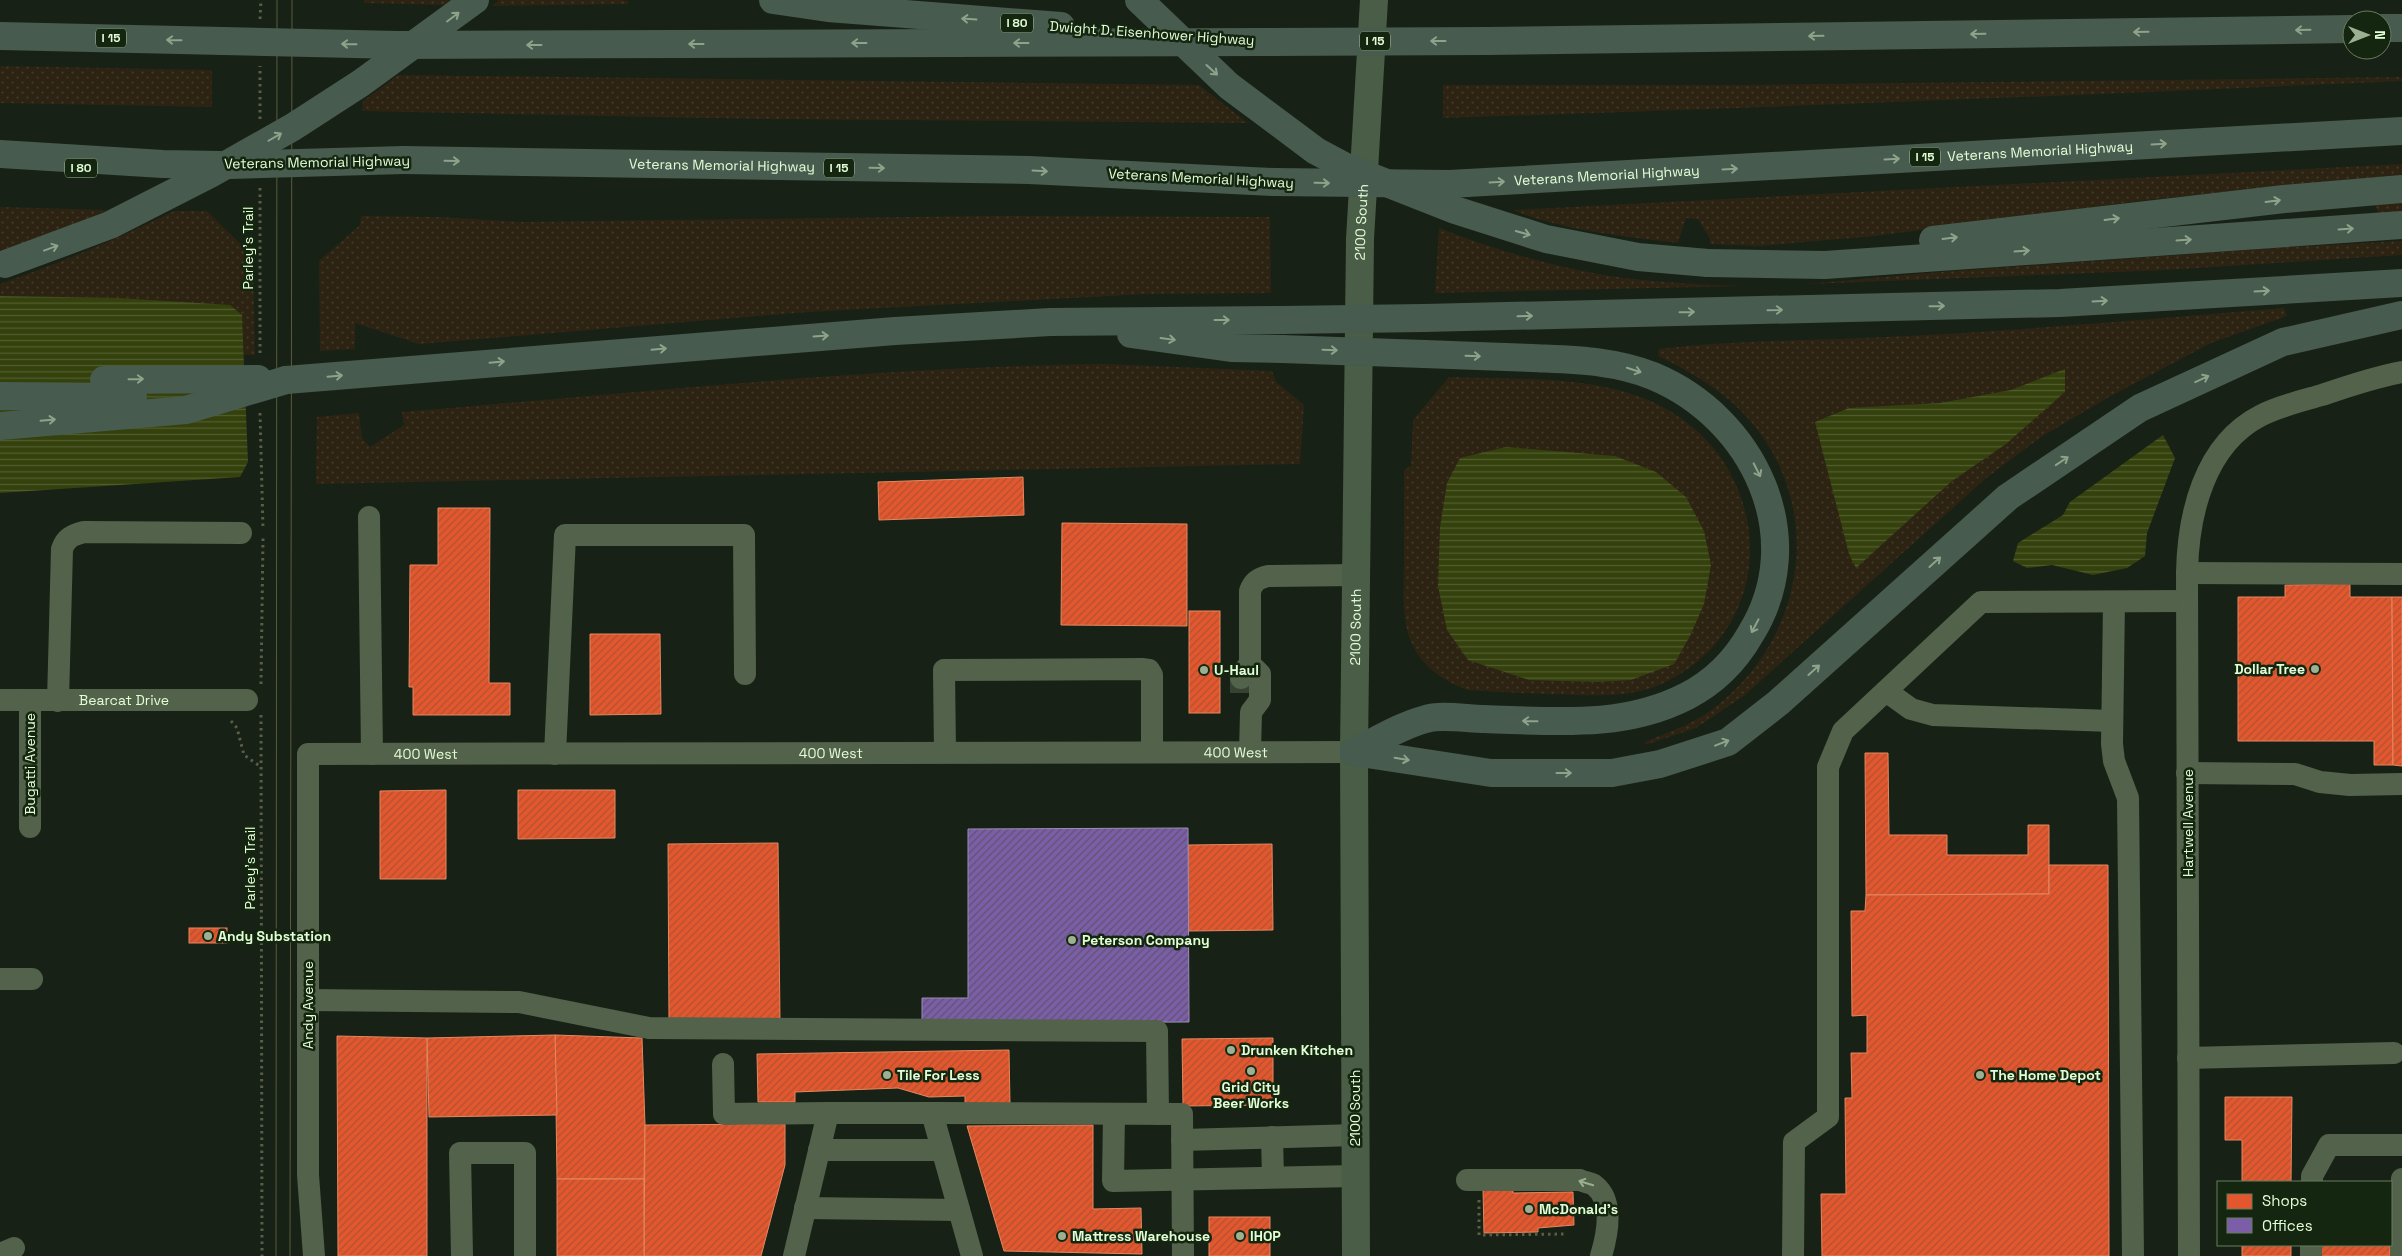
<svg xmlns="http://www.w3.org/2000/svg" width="2402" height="1256" font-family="'Space Grotesk',sans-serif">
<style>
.grass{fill:url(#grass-dots)}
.water{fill:url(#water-rules)}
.shops{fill:url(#shops-hatch);stroke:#e38960}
.offices{fill:url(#offices-hatch);stroke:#9a8eb5}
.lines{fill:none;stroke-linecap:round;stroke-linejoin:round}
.minor-tunnel{stroke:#364232;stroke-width:22;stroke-dasharray:22 11;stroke-linecap:butt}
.path{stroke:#5b5d46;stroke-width:3;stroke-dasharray:2.5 4;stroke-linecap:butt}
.minor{stroke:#53624a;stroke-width:22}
.major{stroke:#4a5d47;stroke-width:28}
.highway{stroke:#475b4e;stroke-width:28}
.tram{stroke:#595c3c;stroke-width:1}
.highway-bridge{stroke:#475b4e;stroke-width:28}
.oneway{stroke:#8da48b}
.oneway2{stroke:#9ab090}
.poi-dot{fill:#9bb192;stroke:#152610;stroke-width:2}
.labels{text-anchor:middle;stroke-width:5;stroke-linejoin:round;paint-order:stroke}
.shield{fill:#152610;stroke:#a4bd9b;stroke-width:1}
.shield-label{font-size:12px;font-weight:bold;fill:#e2fed6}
.street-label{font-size:14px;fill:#e2fed6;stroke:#152610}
.poi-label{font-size:14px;font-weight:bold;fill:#e2fed6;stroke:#152610;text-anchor:start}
</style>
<defs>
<pattern id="grass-dots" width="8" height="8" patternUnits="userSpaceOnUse" patternTransform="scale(1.25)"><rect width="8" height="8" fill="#2d2313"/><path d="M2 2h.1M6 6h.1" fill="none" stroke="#413929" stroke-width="1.8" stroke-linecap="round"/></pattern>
<pattern id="water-rules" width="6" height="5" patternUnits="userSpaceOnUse" patternTransform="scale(1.25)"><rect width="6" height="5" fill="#34410d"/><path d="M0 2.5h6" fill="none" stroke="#515e30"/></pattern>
<pattern id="shops-hatch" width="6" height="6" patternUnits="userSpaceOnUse" patternTransform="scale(1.25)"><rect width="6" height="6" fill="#e4572e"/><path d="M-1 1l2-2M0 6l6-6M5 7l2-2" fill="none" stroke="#ac5334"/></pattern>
<pattern id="offices-hatch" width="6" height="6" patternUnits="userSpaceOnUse" patternTransform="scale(1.25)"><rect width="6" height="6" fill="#7b5ea7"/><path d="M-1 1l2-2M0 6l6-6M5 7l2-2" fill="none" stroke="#5d546e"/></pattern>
</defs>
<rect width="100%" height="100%" fill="#182115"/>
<g class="grass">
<path d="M364,0H452L446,5L364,3Z"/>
<path d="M499,0H621L628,1V4L492,6Z"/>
<path d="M0,66L212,70V107L0,103Z"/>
<path d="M398,75L1199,85L1248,123L763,119L362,111L363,101Z"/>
<path d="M2402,77V81C2082,95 1763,108 1443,118V85H1745Z"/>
<path d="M2402,164V176L2155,199L1875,236L1759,246L1710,244V239L1698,219L1686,218L1678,243C1623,236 1565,231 1513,210Z"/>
<path d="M2402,200V213L2379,214L2374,202Z"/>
<path d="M0,207L107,210L81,223L0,253Z"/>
<path d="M174,211H207L253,256L255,355H244L242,315L118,298L0,296V284C60,263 117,239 174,211Z"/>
<path d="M361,216L438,217L521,222L987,216L1270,217L1271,293L1146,294L808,312L419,344L355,323V349L320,351L319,261L360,225Z"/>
<path d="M1439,228C1487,247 1537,262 1588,272C1638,282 1692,284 1743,286L1435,293Z"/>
<path d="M2402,241V255L2166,270L1807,284L1940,272L2289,247Z"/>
<path d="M2284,308L2287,316L2211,343L2109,397L2041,437L1985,479L1745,695L1696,728L1645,745V742C1666,733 1688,726 1707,713C1798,649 1827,526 1760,433C1734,397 1697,375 1658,356L1659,349C1734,340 1809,341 1885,337C2018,331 2151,319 2284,308Z"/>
<path d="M1105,364L1272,371L1276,382L1304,405L1300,464L316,484L317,417L359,413L362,438L370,447L404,425L402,412C636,393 870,367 1105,364Z"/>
<path d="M1449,377C1518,380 1596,374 1659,405C1772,461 1785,621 1668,681C1632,700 1588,695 1548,694C1522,693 1495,692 1468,690C1445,682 1421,666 1411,642C1401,618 1404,588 1404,562C1404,532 1404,501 1404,470L1411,466L1413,420Z"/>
</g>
<g class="water">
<path d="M0,296L118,298L230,305L242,315L248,462L240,477L0,493Z"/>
<path d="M2065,369V392L2006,444L1952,481L1856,568L1849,554L1815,422L1849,408L1940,403L2011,390Z"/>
<path d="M2163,435L2175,458L2147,533L2145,556L2127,568L2093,575L2052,565L2027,568L2013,561L2018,543L2063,515L2070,502Z"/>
<path d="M1506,447L1615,456L1656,472L1686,497L1704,531L1711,565L1704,604L1690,636L1674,664L1631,680L1597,682L1529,680L1468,660L1447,630L1438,586L1440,527L1447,483L1460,458Z"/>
</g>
<g class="shops">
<path d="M1023,477L1024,515L879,520L878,482Z"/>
<path d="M438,508H490L489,683H510V715H413V687H409L410,565H438Z"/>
<path d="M1062,523L1187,524V626L1061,625Z"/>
<path d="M2350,584V597H2392L2393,765H2374V741H2238V597H2285V585Z"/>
<path d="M2392,597H2402V766L2393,765Z"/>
<rect x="1189" y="611" width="31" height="102"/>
<path d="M590,634H660L661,714L590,715Z"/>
<path d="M1865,753H1888L1889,835H1947V855H2028V825H2049V894L1866,895Z"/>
<path d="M446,790V879H380V791Z"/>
<path d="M518,790H615V838L518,839Z"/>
<path d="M778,843L780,1021L669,1022L668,844Z"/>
<path d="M1272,844L1273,930L1188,931V845Z"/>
<path d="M2049,865H2108L2109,1256H1822L1821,1194H1846L1845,1098H1852L1851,1053H1867V1015L1852,1016L1851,911H1865L1866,895L2049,894Z"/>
<rect x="189" y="928" width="38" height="15"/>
<path d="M555,1035L642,1038L645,1125L644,1179H557Z"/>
<path d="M555,1035L557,1115L429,1117L427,1038Z"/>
<path d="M337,1036L427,1038V1256H338Z"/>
<path d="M1273,1038V1105L1183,1106L1182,1039Z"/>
<path d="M1009,1050L1010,1105L965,1106V1096L929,1097L898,1088L795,1092V1102H758L757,1054Z"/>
<path d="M2225,1097H2292L2291,1182H2242V1140H2225Z"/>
<path d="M785,1124V1165L761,1256H644L645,1125Z"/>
<path d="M1093,1125V1209L1141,1208L1142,1254L1004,1251L967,1126Z"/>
<rect x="557" y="1179" width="87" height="77"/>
<path d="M1483,1189H1513V1193L1573,1192L1574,1225L1538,1228V1232L1484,1233Z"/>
<rect x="1209" y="1217" width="61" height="39"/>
<rect x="2242" y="1245" width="49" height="11"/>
<path d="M2320,1245H2390V1256H2321Z"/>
</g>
<path class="offices" d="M1188,828L1189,1022L922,1023V998H968V829Z"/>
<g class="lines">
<path class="minor-tunnel" d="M1241,678V693"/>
<g class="path">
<path d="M260,19L261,0"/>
<path d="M260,119V66"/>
<path d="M260,188V357"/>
<path d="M260,413L263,529"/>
<path d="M261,684L263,538"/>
<path d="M261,715L262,1256"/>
<path d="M231,721L237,728L244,755L261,767"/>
<path d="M1479,1200V1235L1567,1234"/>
</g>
<g class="minor">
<path d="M369,517L372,754"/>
<path d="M2187,573L2402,574"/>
<path d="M2114,602L2112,744L2114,761L2128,798L2133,1256"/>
<path d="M1250,664L1260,674V700L1251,712L1250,752"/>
<path d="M1241,678V674L1250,664V591C1253,582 1258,578 1268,576L1356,575"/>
<path d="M1886,691L1911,709L1933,715L2112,721"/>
<path id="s1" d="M0,700H247"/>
<path d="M30,700V827"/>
<path d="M58,701L62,549C66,538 72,535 84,532L241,533"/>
<path d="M945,752L944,670L1142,669L1149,670L1152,675V752"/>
<path d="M555,754L565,535H744L745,674"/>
<path d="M2187,773L2295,774L2320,782L2350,785L2402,784"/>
<path d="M0,979H32"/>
<path d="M308,1000L519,1002L649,1028L1157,1031L1158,1114"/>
<path d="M2188,1058L2394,1053"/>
<path d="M723,1064L724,1114L828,1113"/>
<path d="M932,1113L1182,1114L1183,1256"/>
<path d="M1114,1114L1113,1181L1356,1176"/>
<path d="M1272,1137L1273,1177"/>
<path d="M1182,1140L1356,1135"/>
<path d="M819,1150H942"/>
<path d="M1467,1180H1580C1584,1182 1591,1183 1594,1185C1615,1201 1607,1236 1601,1256"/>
<path d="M2312,1182V1176L2329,1145H2402"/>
<path d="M805,1208L959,1210"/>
<path d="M0,1254L14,1248"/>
<path id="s2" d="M314,1256L308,1175V754L1354,752"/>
<path d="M462,1256L460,1153H525V1256"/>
<path d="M794,1256L828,1113H932L972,1256"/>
<path d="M1793,1256L1794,1142L1828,1117V767L1843,731L1981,602L2187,601"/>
<path d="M2189,1256L2187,573C2188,515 2204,445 2260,416C2279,406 2301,401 2322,395C2348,386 2375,377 2402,372"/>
<path d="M2311,1256V1245"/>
<path d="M2401,1256L2402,1179"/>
</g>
<path class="major" id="s3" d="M1356,1256L1354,752L1360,239L1374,0"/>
<g class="highway">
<path d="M773,0L828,8L1061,26"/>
<path d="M2382,28H2402"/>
<path d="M0,36L223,41"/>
<path d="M1487,41L2352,29"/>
<path d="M399,45L1262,42"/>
<path d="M0,154L163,164L220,165"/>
<path id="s4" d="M404,160L1029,170L1274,182"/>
<path id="s5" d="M1449,184L2402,131"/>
<path d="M1933,240L2284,199L2402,189"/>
<path d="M1708,263L1825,265L2402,225"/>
<path d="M1424,318L2060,303L2402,283"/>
<path d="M1131,334L1231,348L1282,349"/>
<path d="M286,380L895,331L1050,322L1282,320"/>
<path d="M1354,752L1491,773H1612L1660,764L1728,742L1778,703L2008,497L2140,408L2283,342L2402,315"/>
<path d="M1354,752C1376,741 1402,725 1426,719C1440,714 1469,719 1484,719C1554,721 1623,729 1687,696C1714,682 1735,661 1750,635C1811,538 1754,418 1653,376C1614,360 1574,360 1532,358C1496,357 1460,355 1424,354"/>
</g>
<g class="tram">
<path d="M276,1256L277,0"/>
<path d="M290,1256L292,0"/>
</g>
<g class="highway-bridge">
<path d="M1139,0L1229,86L1316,151L1346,167L1455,210L1546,239L1638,257L1708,263"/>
<path d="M223,41L398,45"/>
<path d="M1262,42L1487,41"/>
<path d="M229,165L404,160"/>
<path d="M1274,182L1449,184"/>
<path d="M5,264L110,225L210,174L293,127L361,83L475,0"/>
<path d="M1282,320L1424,318"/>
<path d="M1282,349L1424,354"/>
<path d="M104,380L258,379"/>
<path d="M0,396L133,397"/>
<path d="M0,426L186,410L286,380"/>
</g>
</g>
<defs><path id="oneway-shaft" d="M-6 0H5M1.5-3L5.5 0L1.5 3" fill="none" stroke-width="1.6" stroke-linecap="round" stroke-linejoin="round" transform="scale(1.25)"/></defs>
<g class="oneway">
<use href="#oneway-shaft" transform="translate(453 17) rotate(-37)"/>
<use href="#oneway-shaft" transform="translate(969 19) rotate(-176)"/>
<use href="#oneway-shaft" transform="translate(2303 30) rotate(179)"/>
<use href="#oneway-shaft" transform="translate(2141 32) rotate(179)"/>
<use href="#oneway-shaft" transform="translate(1978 34) rotate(179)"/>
<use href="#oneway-shaft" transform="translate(1816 36) rotate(179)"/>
<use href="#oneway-shaft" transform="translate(174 40) rotate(-179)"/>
<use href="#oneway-shaft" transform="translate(1438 41) rotate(180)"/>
<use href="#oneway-shaft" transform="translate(859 43) rotate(180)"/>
<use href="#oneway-shaft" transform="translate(1021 43) rotate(180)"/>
<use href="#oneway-shaft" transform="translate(349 44) rotate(-179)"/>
<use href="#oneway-shaft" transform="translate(696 44) rotate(180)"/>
<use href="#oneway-shaft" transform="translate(534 45) rotate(180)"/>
<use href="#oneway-shaft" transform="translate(1212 70) rotate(42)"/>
<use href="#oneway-shaft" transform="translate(275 137) rotate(-30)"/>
<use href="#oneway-shaft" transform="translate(2159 144) rotate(-3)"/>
<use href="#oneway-shaft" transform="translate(1892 159) rotate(-3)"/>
<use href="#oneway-shaft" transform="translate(452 161) rotate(1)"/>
<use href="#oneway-shaft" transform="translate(877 168) rotate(1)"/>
<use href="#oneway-shaft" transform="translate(1730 169) rotate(-3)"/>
<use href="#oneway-shaft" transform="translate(1040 171) rotate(3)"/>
<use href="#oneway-shaft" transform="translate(1497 182) rotate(-3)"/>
<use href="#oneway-shaft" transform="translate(1322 183) rotate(1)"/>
<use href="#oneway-shaft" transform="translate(2273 201) rotate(-7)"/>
<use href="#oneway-shaft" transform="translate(2112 219) rotate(-7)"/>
<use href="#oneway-shaft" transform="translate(2346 229) rotate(-4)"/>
<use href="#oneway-shaft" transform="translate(1523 233) rotate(16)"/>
<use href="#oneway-shaft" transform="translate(1950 238) rotate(-7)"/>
<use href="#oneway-shaft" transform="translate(2184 240) rotate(-4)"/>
<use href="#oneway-shaft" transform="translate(51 248) rotate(-20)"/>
<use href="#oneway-shaft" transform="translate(2022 251) rotate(-4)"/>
<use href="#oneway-shaft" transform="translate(2262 291) rotate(-3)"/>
<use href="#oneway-shaft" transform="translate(2100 301) rotate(-3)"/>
<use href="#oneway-shaft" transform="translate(1937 306) rotate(-1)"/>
<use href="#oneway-shaft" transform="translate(1775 310) rotate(-1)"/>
<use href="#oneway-shaft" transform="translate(1687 312) rotate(-1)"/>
<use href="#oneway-shaft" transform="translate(1525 316) rotate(-1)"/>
<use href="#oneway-shaft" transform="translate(1222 320)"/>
<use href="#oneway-shaft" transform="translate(821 336) rotate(-4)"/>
<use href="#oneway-shaft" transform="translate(1168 339) rotate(8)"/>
<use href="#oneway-shaft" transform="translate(659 349) rotate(-5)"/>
<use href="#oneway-shaft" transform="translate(1330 350) rotate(2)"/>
<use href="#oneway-shaft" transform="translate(1473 356) rotate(2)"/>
<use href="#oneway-shaft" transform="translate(497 362) rotate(-5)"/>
<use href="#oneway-shaft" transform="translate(1634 370) rotate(18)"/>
<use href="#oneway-shaft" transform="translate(335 376) rotate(-5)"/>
<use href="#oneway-shaft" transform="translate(136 379) rotate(-1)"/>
<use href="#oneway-shaft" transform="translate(2202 379) rotate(-25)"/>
<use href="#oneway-shaft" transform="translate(48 420) rotate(-5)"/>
<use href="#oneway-shaft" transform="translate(2062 461) rotate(-34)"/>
<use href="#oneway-shaft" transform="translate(1757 470) rotate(63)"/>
<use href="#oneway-shaft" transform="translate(1935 562) rotate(-42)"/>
<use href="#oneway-shaft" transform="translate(1755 626) rotate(118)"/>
<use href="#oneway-shaft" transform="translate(1814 670) rotate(-42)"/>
<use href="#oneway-shaft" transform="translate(1530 721) rotate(-179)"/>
<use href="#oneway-shaft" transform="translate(1722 743) rotate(-21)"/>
<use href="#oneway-shaft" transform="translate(1402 759) rotate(9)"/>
<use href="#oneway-shaft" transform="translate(1564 773)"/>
</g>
<use class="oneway2" href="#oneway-shaft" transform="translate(1586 1183) rotate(-163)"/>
<g class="poi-dot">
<circle cx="2315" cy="669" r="5"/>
<circle cx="1204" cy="670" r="5"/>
<circle cx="208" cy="936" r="5"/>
<circle cx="1072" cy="940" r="5"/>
<circle cx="1231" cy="1050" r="5"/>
<circle cx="1251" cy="1071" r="5"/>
<circle cx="887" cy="1075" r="5"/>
<circle cx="1980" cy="1075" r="5"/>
<circle cx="1529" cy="1209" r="5"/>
<circle cx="1062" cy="1236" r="5"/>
<circle cx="1240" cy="1236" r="5"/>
</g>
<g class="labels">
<g class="shield">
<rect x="1001" y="13.5" width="32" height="19" rx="4"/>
<rect x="96" y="28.5" width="30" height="19" rx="4"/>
<rect x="1360" y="31.5" width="30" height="19" rx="4"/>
<rect x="1910" y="147.5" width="30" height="19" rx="4"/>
<rect x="65" y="158.5" width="32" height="19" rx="4"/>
<rect x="824" y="158.5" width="30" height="19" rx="4"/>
</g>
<g class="shield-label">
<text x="1017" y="27">I 80</text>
<text x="111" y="42">I 15</text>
<text x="1375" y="45">I 15</text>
<text x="1925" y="161">I 15</text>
<text x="81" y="172">I 80</text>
<text x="839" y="172">I 15</text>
</g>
<g class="street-label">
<text transform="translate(1152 33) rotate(4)" y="5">Dwight D. Eisenhower Highway</text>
<text dy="5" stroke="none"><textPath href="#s5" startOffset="592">Veterans Memorial Highway</textPath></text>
<text transform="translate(317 162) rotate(-1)" y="5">Veterans Memorial Highway</text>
<text dy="5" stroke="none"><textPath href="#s4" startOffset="318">Veterans Memorial Highway</textPath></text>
<text dy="5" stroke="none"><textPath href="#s5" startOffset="158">Veterans Memorial Highway</textPath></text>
<text transform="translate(1201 178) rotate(3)" y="5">Veterans Memorial Highway</text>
<text dy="5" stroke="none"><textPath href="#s3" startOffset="1034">2100 South</textPath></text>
<text transform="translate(248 248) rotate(-90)" y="5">Parley's Trail</text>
<text dy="5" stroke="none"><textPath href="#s3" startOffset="629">2100 South</textPath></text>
<text dy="5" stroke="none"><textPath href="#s1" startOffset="124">Bearcat Drive</textPath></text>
<text dy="5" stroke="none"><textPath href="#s2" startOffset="1430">400 West</textPath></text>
<text dy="5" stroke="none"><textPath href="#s2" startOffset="1025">400 West</textPath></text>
<text dy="5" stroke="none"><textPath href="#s2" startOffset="620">400 West</textPath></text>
<text transform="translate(30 764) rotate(-90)" y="5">Bugatti Avenue</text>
<text transform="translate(2188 823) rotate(-90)" y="5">Hartwell Avenue</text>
<text transform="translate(250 868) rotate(-90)" y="5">Parley's Trail</text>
<text transform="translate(308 1005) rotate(-90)" y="5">Andy Avenue</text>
<text transform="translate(1355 1108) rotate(-90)" y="5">2100 South</text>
</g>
<g class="poi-label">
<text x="2305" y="674" text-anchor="end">Dollar Tree</text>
<text x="1214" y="675">U-Haul</text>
<text x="218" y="941">Andy Substation</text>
<text x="1082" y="945">Peterson Company</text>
<text x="1241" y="1055">Drunken Kitchen</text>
<text x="897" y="1080">Tile For Less</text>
<text x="1990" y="1080">The Home Depot</text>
<text x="1251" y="1092" text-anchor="middle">Grid City<tspan x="1251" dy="16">Beer Works</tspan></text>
<text x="1539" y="1214">McDonald's</text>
<text x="1072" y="1241">Mattress Warehouse</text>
<text x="1250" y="1241">IHOP</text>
</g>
</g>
<rect x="2217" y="1181" width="175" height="65" fill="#152610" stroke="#677c5f"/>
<rect x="2227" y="1194" width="25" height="15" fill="#e4572e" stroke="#677c5f"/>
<text x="2262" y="1206" font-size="15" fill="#e2fed6">Shops</text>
<rect x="2227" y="1218" width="25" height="15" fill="#7b5ea7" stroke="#677c5f"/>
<text x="2262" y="1231" font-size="15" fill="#e2fed6">Offices</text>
<g transform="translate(2367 35) rotate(90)"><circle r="24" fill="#152610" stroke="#677c5f"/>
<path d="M0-4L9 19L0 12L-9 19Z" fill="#9bb192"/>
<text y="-8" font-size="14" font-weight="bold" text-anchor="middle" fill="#e2fed6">N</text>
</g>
</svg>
